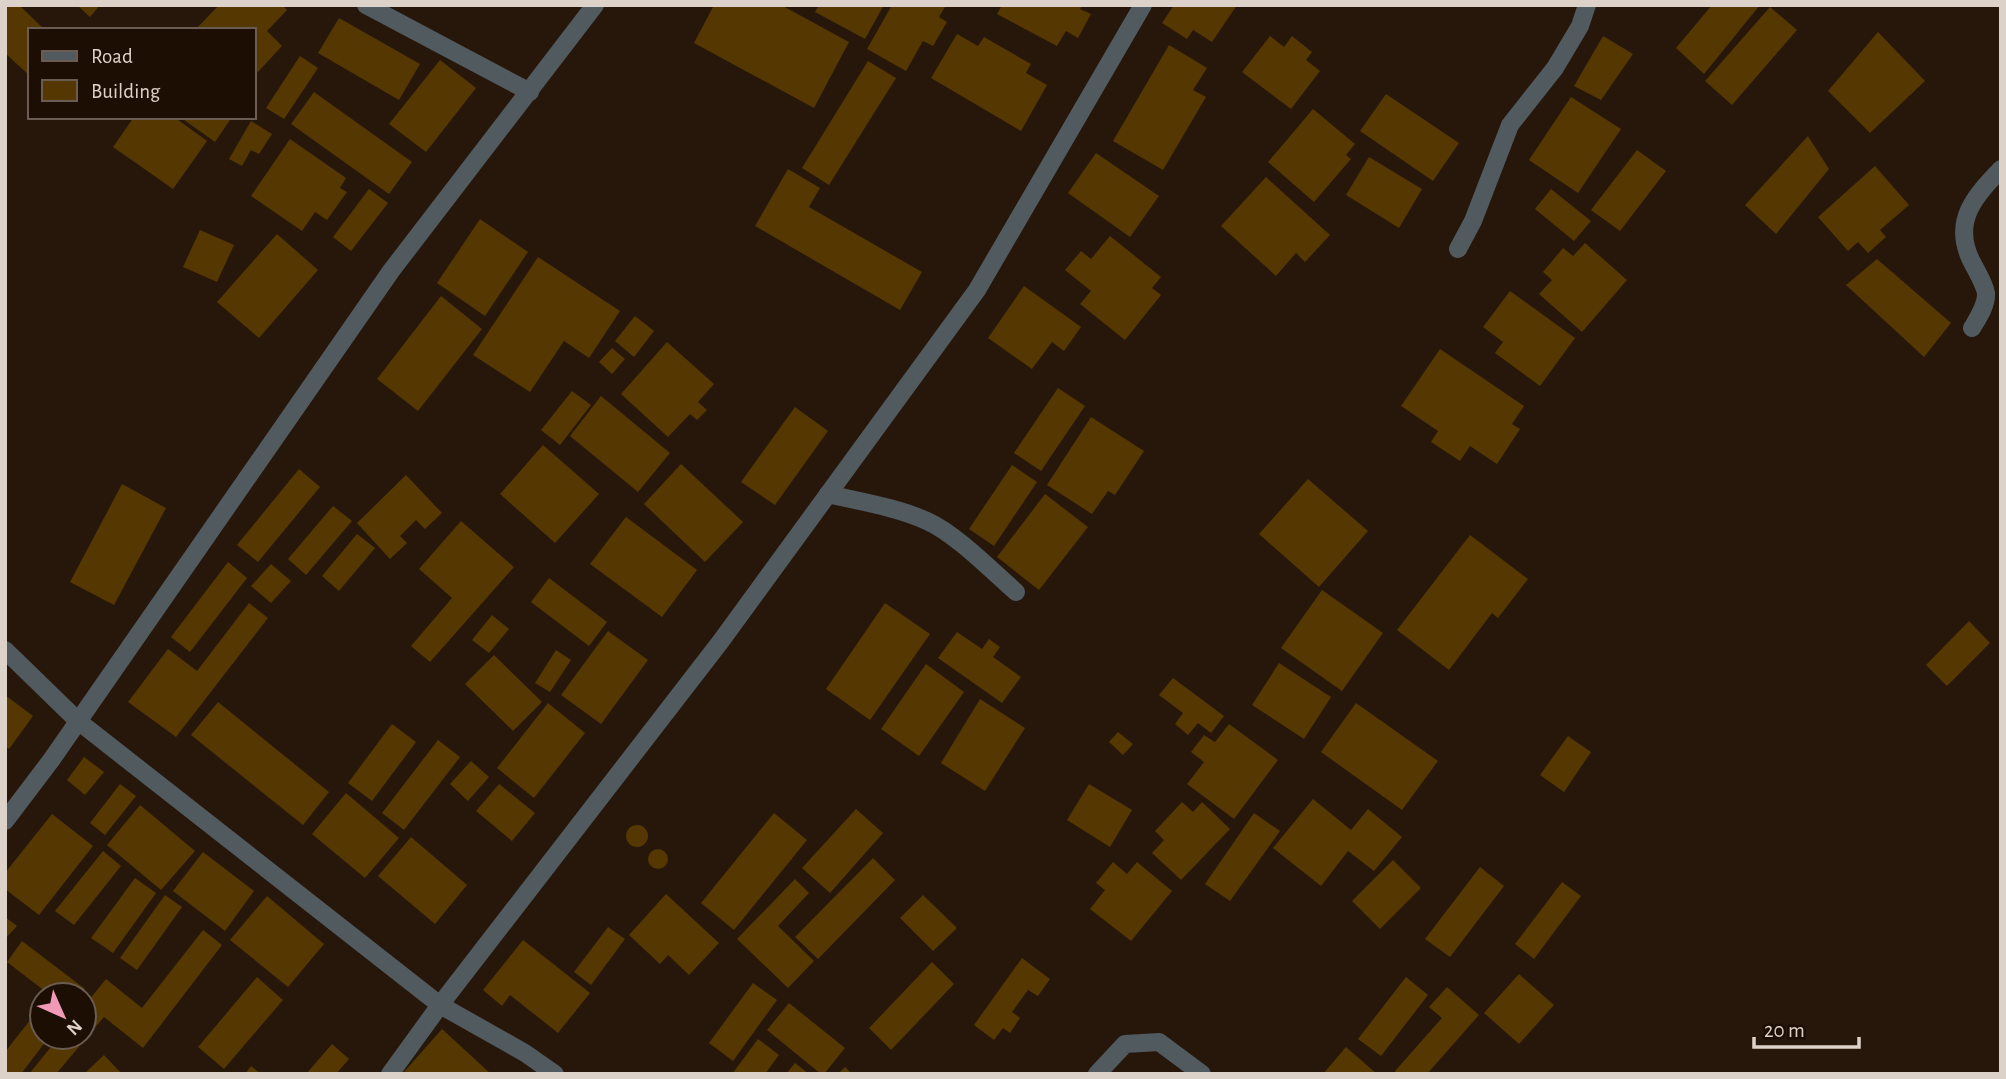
<svg xmlns="http://www.w3.org/2000/svg" width="2006" height="1079" font-family="'Alegreya Sans',sans-serif">
<style>
.building{fill:#543701}
.lines{fill:none;stroke-linecap:round;stroke-linejoin:round}
.minor{stroke:#505a5f;stroke-width:18}
</style>
<rect width="100%" height="100%" fill="#27170b"/>
<g class="building">
<path d="M5,5H19L45,30H30V76L5,53Z"/>
<path d="M77,5H100L90,17Z"/>
<path d="M219,5H282L287,10L267,31L282,46L258,72L254,68V30H195Z"/>
<path d="M714,5H781L849,42L814,108L694,43Z"/>
<path d="M819,5H884L865,39L815,12Z"/>
<path d="M892,5H946L939,17L947,22L933,46L923,41L906,71L867,49Z"/>
<path d="M1002,5H1082L1080,9L1091,14L1078,38L1066,31L1057,46L997,14Z"/>
<path d="M1174,5H1237L1212,42L1193,30L1187,39L1162,23Z"/>
<path d="M1712,5H1760L1704,74L1676,48Z"/>
<path d="M1770,7L1797,30L1732,105L1705,81Z"/>
<path d="M339,18L420,64L399,100L318,53Z"/>
<path d="M1878,32L1925,81L1870,133L1828,91Z"/>
<path d="M957,34L978,46L984,37L1031,64L1026,73L1047,85L1021,131L931,78Z"/>
<path d="M1270,36L1284,47L1292,36L1312,52L1306,60L1320,71L1291,109L1242,72Z"/>
<path d="M1603,36L1633,54L1601,100L1574,86Z"/>
<path d="M1169,45L1207,68L1193,90L1206,97L1163,170L1113,141Z"/>
<path d="M300,56L318,68L284,119L266,108Z"/>
<path d="M440,60L476,88L426,152L389,124Z"/>
<path d="M868,61L896,78L829,185L802,168Z"/>
<path d="M314,92L412,162L389,194L291,124Z"/>
<path d="M1386,94L1459,143L1433,181L1360,131Z"/>
<path d="M1571,97L1621,129L1578,193L1529,160Z"/>
<path d="M1313,109L1355,144L1346,155L1351,159L1314,202L1268,162Z"/>
<path d="M134,117H174L207,141L173,189L113,147Z"/>
<path d="M180,117H232L215,142Z"/>
<path d="M251,121L272,134L259,154L251,150L242,166L229,159Z"/>
<path d="M1808,136L1829,169L1776,234L1745,205Z"/>
<path d="M290,139L346,178L340,188L347,192L327,220L315,212L302,231L251,196Z"/>
<path d="M1637,150L1666,171L1620,231L1591,210Z"/>
<path d="M1096,153L1159,196L1130,237L1068,193Z"/>
<path d="M1369,157L1422,189L1399,228L1346,195Z"/>
<path d="M1875,166L1909,205L1880,230L1886,237L1868,253L1858,242L1848,251L1818,217Z"/>
<path d="M788,169L820,188L809,207L922,272L900,310L755,226Z"/>
<path d="M1266,177L1330,235L1305,262L1296,253L1276,276L1221,226Z"/>
<path d="M369,189L388,203L351,251L333,237Z"/>
<path d="M1551,189L1591,221L1574,241L1535,209Z"/>
<path d="M480,219L528,252L485,316L437,283Z"/>
<path d="M200,230L234,245L217,282L183,267Z"/>
<path d="M277,234L318,270L259,338L217,302Z"/>
<path d="M1110,236L1161,277L1152,288L1161,295L1125,340L1080,304L1091,291L1065,270L1081,251L1091,259Z"/>
<path d="M1585,243L1627,280L1582,332L1539,294L1552,280L1543,272L1563,248L1573,256Z"/>
<path d="M538,257L620,311L589,358L564,341L530,392L473,355Z"/>
<path d="M1877,259L1951,323L1924,357L1846,285Z"/>
<path d="M1024,286L1081,327L1064,351L1052,342L1032,369L988,338Z"/>
<path d="M1510,291L1575,338L1540,386L1495,353L1503,342L1483,327Z"/>
<path d="M441,296L482,329L418,411L377,379Z"/>
<path d="M635,316L654,331L634,357L615,341Z"/>
<path d="M667,342L714,384L698,402L707,410L697,420L690,414L668,437L621,394Z"/>
<path d="M612,348L625,359L612,374L599,362Z"/>
<path d="M1440,349L1524,406L1512,424L1520,429L1497,464L1470,446L1460,461L1431,442L1438,431L1401,406Z"/>
<path d="M1058,388L1085,406L1041,471L1014,453Z"/>
<path d="M572,391L591,405L560,445L541,430Z"/>
<path d="M601,396L670,453L638,492L570,436Z"/>
<path d="M795,407L828,431L775,505L741,482Z"/>
<path d="M1091,417L1144,451L1115,495L1108,491L1092,514L1047,485Z"/>
<path d="M543,445L599,494L555,543L500,494Z"/>
<path d="M681,464L743,522L705,562L644,504Z"/>
<path d="M1012,465L1037,482L994,546L969,529Z"/>
<path d="M299,469L320,487L258,562L237,545Z"/>
<path d="M406,475L442,513L425,529L416,520L400,536L407,543L390,559L357,523Z"/>
<path d="M1308,479L1368,531L1319,587L1259,534Z"/>
<path d="M122,484L166,508L114,605L70,582Z"/>
<path d="M1045,494L1088,527L1039,590L997,557Z"/>
<path d="M333,506L352,521L306,575L288,559Z"/>
<path d="M626,517L697,570L662,617L590,564Z"/>
<path d="M461,521L514,567L430,662L411,646L452,598L419,569Z"/>
<path d="M357,534L375,548L339,591L322,576Z"/>
<path d="M1470,535L1528,579L1498,618L1492,613L1449,670L1397,630Z"/>
<path d="M228,562L247,578L190,652L171,637Z"/>
<path d="M271,564L291,581L271,603L251,586Z"/>
<path d="M549,578L607,622L589,646L531,602Z"/>
<path d="M1322,590L1383,633L1342,691L1281,648Z"/>
<path d="M249,603L268,618L176,737L128,702L168,649L197,671Z"/>
<path d="M885,603L930,634L870,720L826,689Z"/>
<path d="M492,615L509,629L489,653L472,640Z"/>
<path d="M1969,621L1990,643L1947,686L1926,665Z"/>
<path d="M608,631L648,660L601,724L561,695Z"/>
<path d="M957,632L982,649L989,639L1000,647L993,657L1021,677L1002,703L938,658Z"/>
<path d="M556,650L571,660L550,692L535,683Z"/>
<path d="M494,655L542,702L513,731L465,684Z"/>
<path d="M1279,663L1331,697L1304,739L1252,705Z"/>
<path d="M926,664L964,692L919,756L881,729Z"/>
<path d="M1173,678L1224,716L1211,733L1198,723L1188,735L1175,724L1183,713L1159,695Z"/>
<path d="M5,695L33,716L9,749L5,746Z"/>
<path d="M980,699L1025,728L985,791L941,763Z"/>
<path d="M218,702L329,792L303,825L191,735Z"/>
<path d="M548,703L585,733L534,798L497,768Z"/>
<path d="M1356,703L1438,761L1402,810L1321,752Z"/>
<path d="M392,724L416,742L372,801L348,783Z"/>
<path d="M1229,724L1278,760L1234,819L1187,784L1204,762L1191,752L1204,735L1215,742Z"/>
<path d="M1118,732L1133,744L1123,755L1109,742Z"/>
<path d="M1568,736L1591,752L1564,792L1540,775Z"/>
<path d="M438,740L460,757L404,830L382,813Z"/>
<path d="M84,757L104,772L85,795L67,780Z"/>
<path d="M471,761L489,777L468,801L450,784Z"/>
<path d="M120,784L136,796L105,835L90,823Z"/>
<path d="M499,784L535,813L512,841L476,811Z"/>
<path d="M1089,784L1132,810L1110,847L1067,820Z"/>
<path d="M346,793L399,838L365,878L312,834Z"/>
<path d="M1313,799L1351,830L1368,809L1402,837L1374,871L1348,851L1321,886L1273,848Z"/>
<path d="M1182,802L1193,812L1202,802L1230,829L1181,880L1152,853L1164,840L1155,831Z"/>
<path d="M140,805L195,851L161,890L107,845Z"/>
<path d="M856,809L883,833L830,893L802,868Z"/>
<path d="M774,813L807,840L734,930L701,903Z"/>
<path d="M1254,813L1280,831L1230,901L1205,884Z"/>
<path d="M52,814L93,846L39,915L5,889V873Z"/>
<circle cx="637" cy="836" r="11"/>
<path d="M411,837L467,885L435,924L378,876Z"/>
<circle cx="658" cy="859" r="10"/>
<path d="M103,851L121,866L74,925L55,911Z"/>
<path d="M203,852L254,891L225,931L173,891Z"/>
<path d="M873,858L895,880L818,959L795,937Z"/>
<path d="M1393,860L1421,888L1380,929L1352,901Z"/>
<path d="M1113,862L1127,874L1137,862L1172,891L1131,941L1090,909L1105,890L1096,883Z"/>
<path d="M1480,867L1504,886L1450,957L1425,939Z"/>
<path d="M135,878L156,893L113,953L91,938Z"/>
<path d="M795,879L809,893L778,926L814,961L788,988L737,939Z"/>
<path d="M1562,882L1581,896L1534,959L1515,944Z"/>
<path d="M666,894L719,943L689,975L668,955L660,964L629,935Z"/>
<path d="M165,895L182,907L137,970L120,958Z"/>
<path d="M923,895L957,928L933,951L900,918Z"/>
<path d="M267,896L324,944L288,987L230,940Z"/>
<path d="M5,917L17,926L5,939Z"/>
<path d="M608,927L625,939L591,985L574,972Z"/>
<path d="M203,930L222,945L143,1048L104,1017L56,1074H29L59,1037H84V1006L106,979L142,1008Z"/>
<path d="M523,940L590,993L558,1033L510,995L502,1006L483,990Z"/>
<path d="M22,941L85,989L80,995H50L7,962Z"/>
<path d="M1022,958L1050,979L1038,996L1028,990L1012,1012L1020,1018L1010,1033L1003,1028L994,1040L974,1025Z"/>
<path d="M932,962L954,984L891,1050L869,1028Z"/>
<path d="M1519,974L1554,1005L1519,1044L1484,1013Z"/>
<path d="M257,977L283,1000L224,1069L198,1047Z"/>
<path d="M1406,977L1428,995L1381,1056L1358,1039Z"/>
<path d="M753,983L777,1000L733,1061L709,1043Z"/>
<path d="M1447,987L1479,1015L1427,1074H1398L1395,1071L1442,1018L1429,1007Z"/>
<path d="M789,1003L845,1048L824,1074H821L767,1030Z"/>
<path d="M42,1005V1037H49L21,1074H5V1052Z"/>
<path d="M442,1029L491,1074L404,1072Z"/>
<path d="M758,1039L779,1055L765,1074H732Z"/>
<path d="M332,1044L349,1059L336,1074H306Z"/>
<path d="M1346,1047L1377,1074H1323Z"/>
<path d="M104,1055L122,1074L86,1072Z"/>
<path d="M795,1063L809,1074H786Z"/>
<path d="M251,1066L261,1074H245Z"/>
<path d="M845,1067L852,1074H838Z"/>
</g>
<g class="lines">
<g class="minor">
<path d="M366,5L530,92"/>
<path d="M1458,249L1473,221L1510,125L1555,68L1580,26L1587,5"/>
<path d="M1972,328C1978,318 1987,305 1986,293C1984,282 1975,269 1970,258C1953,220 1975,196 2001,169"/>
<path d="M828,494C861,502 896,507 927,521C956,534 992,571 1016,592"/>
<path d="M5,650L78,721L440,1005L525,1053L555,1074"/>
<path d="M5,821L52,759L391,271L595,5"/>
<path d="M390,1074L440,1005L721,641L977,290L1143,5"/>
<path d="M1097,1074L1125,1044L1159,1042L1202,1074"/>
</g>
</g>
<rect width="2006" height="1079" fill="none" stroke="#ddd2ca" stroke-width="14"/>
<rect x="28" y="28" width="228" height="91" fill="#1d0e03" stroke="#6a5c53" stroke-width="2"/>
<rect x="42" y="51" width="35" height="10" fill="#505a5f" stroke="#6a5c53" stroke-width="2"/>
<text x="91" y="63" font-size="21" fill="#ddd2ca">Road</text>
<rect x="42" y="80" width="35" height="21" fill="#543701" stroke="#6a5c53" stroke-width="2"/>
<text x="91" y="98" font-size="21" fill="#ddd2ca">Building</text>
<g transform="translate(63 1016) rotate(135)"><circle r="33" fill="#1d0e03" stroke="#6a5c53" stroke-width="2"/>
<path d="M0-5L12 26L0 18L-12 26Z" fill="#f09ab7"/>
<text y="-10" font-size="19" font-weight="bold" text-anchor="middle" fill="#ddd2ca">N</text>
</g>
<path d="M1754 1037v10h105v-10" fill="none" stroke="#ddd2ca" stroke-width="3.5"/>
<text x="1764" y="1037" font-size="21" fill="#ddd2ca" stroke="#1d0e03" stroke-width="5" paint-order="stroke">20 m</text>
</svg>
